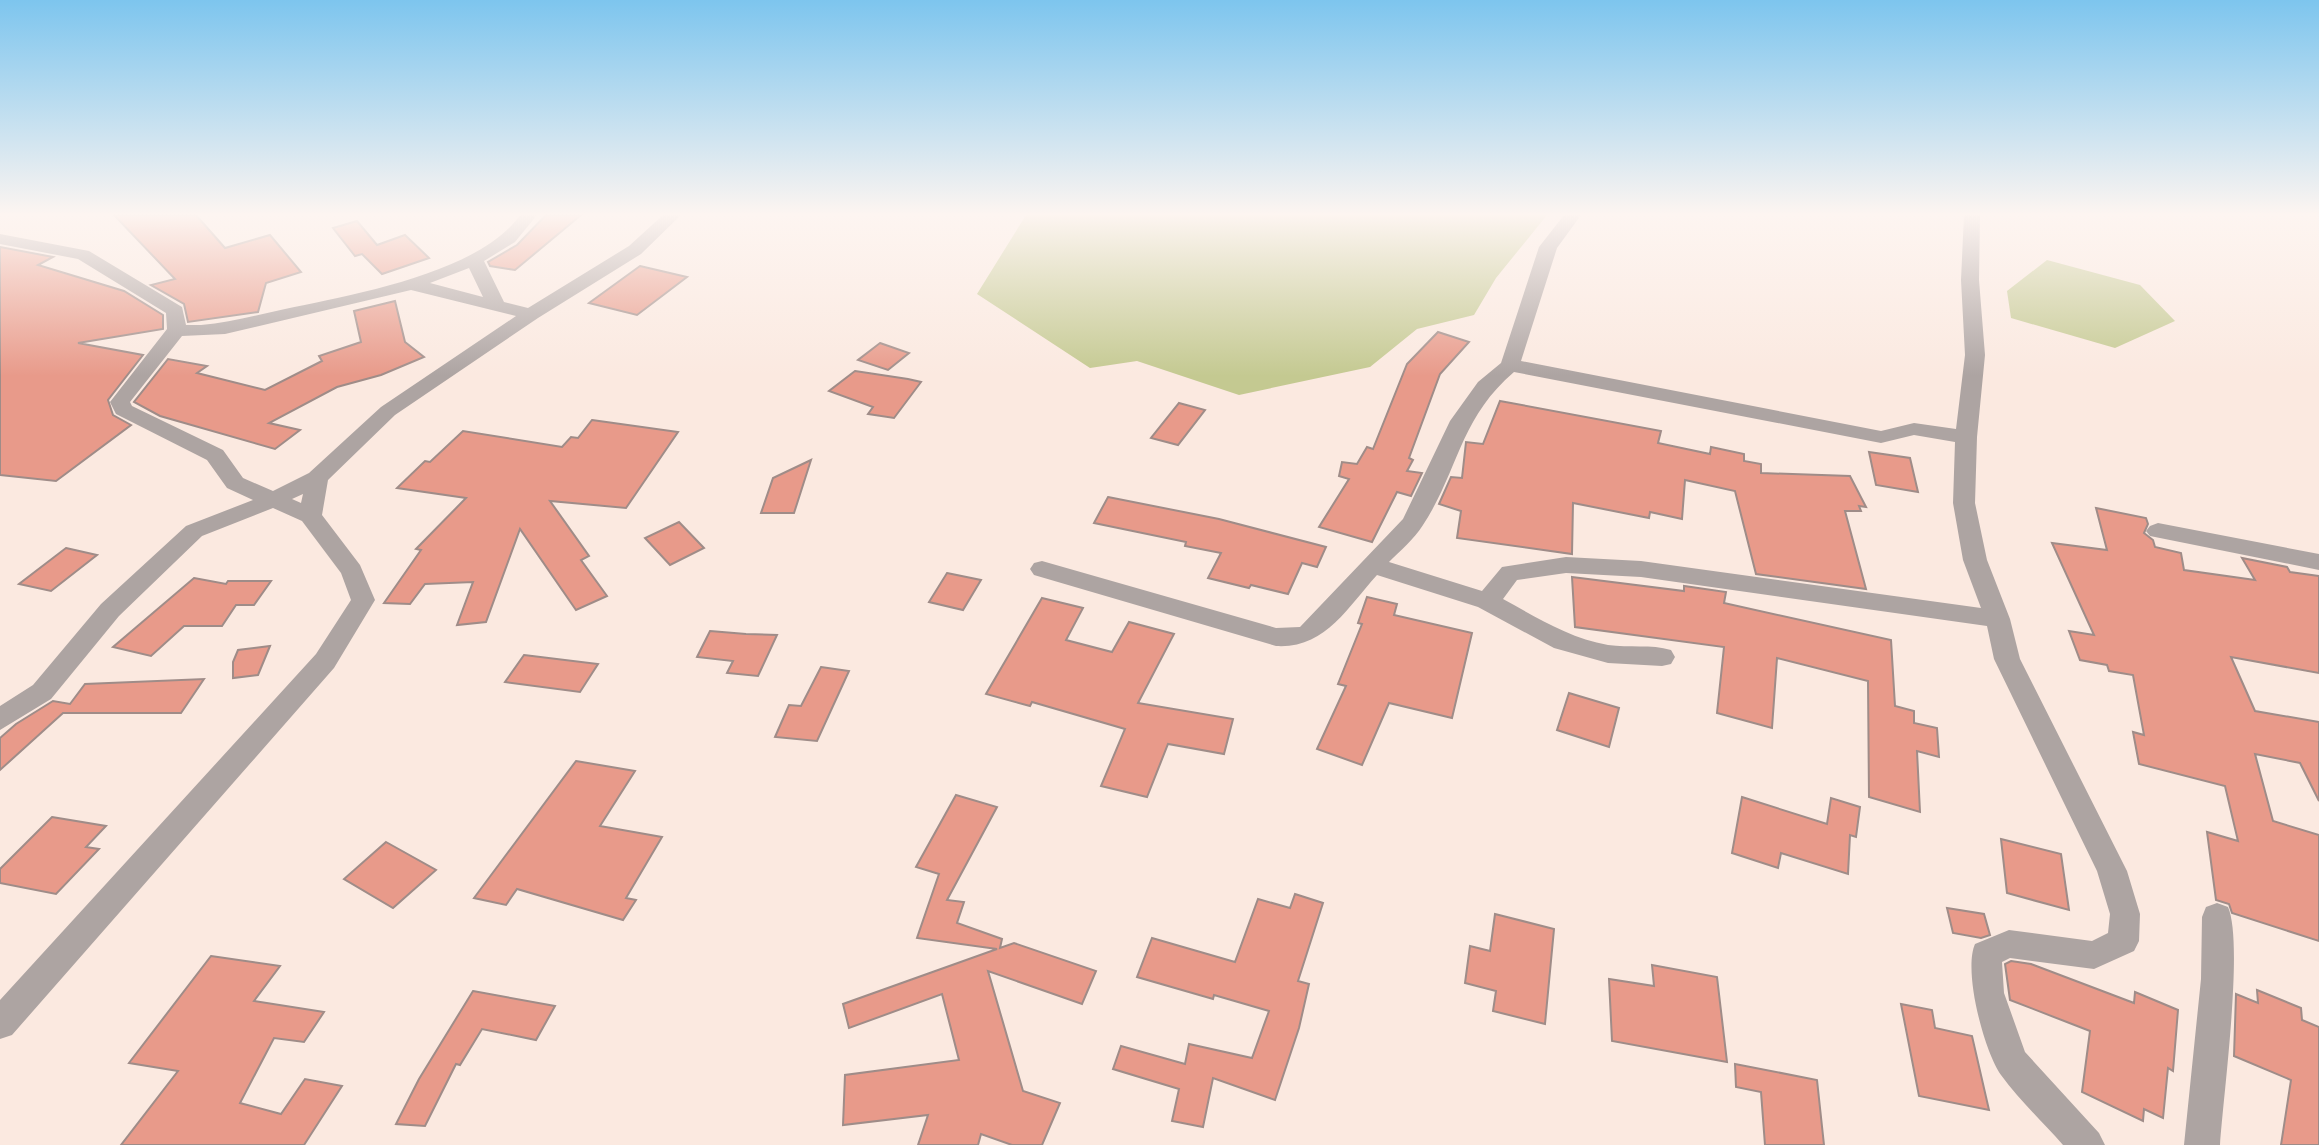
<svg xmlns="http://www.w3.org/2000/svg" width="2319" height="1145" font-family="Overpass,sans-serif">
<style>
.green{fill:#c4c991}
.building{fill:#e89a8a;stroke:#9f8c88;stroke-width:2}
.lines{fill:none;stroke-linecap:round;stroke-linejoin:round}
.minor{fill:#ada4a2;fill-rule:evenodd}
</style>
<rect width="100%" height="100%" fill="#fbe9e0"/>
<g class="green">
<path d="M1026,215H1547L1496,278L1474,315L1417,329L1370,367L1239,395L1137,361L1090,368L977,294Z"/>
<path d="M2047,260L2140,285L2175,321L2115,348L2011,318L2007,291Z"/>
</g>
<g class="building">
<path d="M114,215H196L225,248L270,235L301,272L266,283L258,312L188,322L184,304L151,285L175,279Z"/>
<path d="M546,215H581L515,270L490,266L488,262L517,245Z"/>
<path d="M357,221L377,245L405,235L429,258L382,274L362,254L355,256L333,228Z"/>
<path d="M0,247L53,257L38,265L124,291L163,315V329L78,343L143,355L108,400L113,415L131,425L56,481L0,475Z"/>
<path d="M640,266L687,277L637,315L589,303Z"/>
<path d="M395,301L405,342L424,357L381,375L337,387L269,423L300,430L275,449L160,416L134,402L168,359L207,366L197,373L265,390L322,361L319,356L361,342L354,311Z"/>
<path d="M1438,332L1469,342L1440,374L1409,458L1413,460L1407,471L1422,473L1411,496L1397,492L1372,542L1319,527L1349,479L1339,476L1342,462L1357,464L1367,447L1373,449L1407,364Z"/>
<path d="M880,343L909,353L888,370L858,360Z"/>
<path d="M855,371L908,379L921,382L894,418L868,414L873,407L829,391Z"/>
<path d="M1500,401L1661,431L1658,443L1710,454L1711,447L1744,454V461L1761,464V473L1850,476L1866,507L1859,506L1861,511H1845L1866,589L1756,574L1735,491L1685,480L1682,519L1650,512L1649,518L1573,503L1572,554L1457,538L1461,511L1439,504L1451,477L1462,478L1466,442L1483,444Z"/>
<path d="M1179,403L1205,410L1178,445L1151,438Z"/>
<path d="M592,420L678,432L626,508L550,501L589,556L581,560L607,596L576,610L520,529L486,622L457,625L473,582L425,584L410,604L384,603L421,550L416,549L466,498L397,488L425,461L430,462L463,431L562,447L571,437L578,438Z"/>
<path d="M1869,452L1910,458L1918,492L1876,485Z"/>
<path d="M811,460L794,513H761L773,478Z"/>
<path d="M1108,497L1219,519L1326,547L1317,567L1302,563L1288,594L1251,585L1249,588L1208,578L1221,553L1185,546L1186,542L1094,523Z"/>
<path d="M2096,508L2146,518L2148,524L2144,533L2153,540L2155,547L2181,553L2184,570L2255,580L2242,558L2287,567L2290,572L2319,576V673L2231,657L2255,711L2319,722V801L2300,763L2255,754L2273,821L2319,835V941L2232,913L2229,904L2216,900L2207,832L2238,841L2225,786L2139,764L2133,732L2144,735L2133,675L2109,671L2107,665L2080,660L2069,631L2094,635L2052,543L2107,550Z"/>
<path d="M679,522L704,548L670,565L645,538Z"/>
<path d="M66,548L97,555L51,591L19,584Z"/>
<path d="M947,573L981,580L963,610L929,602Z"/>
<path d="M1572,577L1684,591V586L1726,592L1724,603L1891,640L1895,706L1914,711V723L1937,728L1939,757L1917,751L1920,812L1869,797L1868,681L1777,658L1772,728L1717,713L1724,647L1575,627Z"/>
<path d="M194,578L226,584L228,581H271L254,605H236L222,626H184L151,656L113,647Z"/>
<path d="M1367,597L1397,604L1394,615L1472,633L1452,718L1389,703L1362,765L1317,749L1346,686L1338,684L1362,624L1358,623Z"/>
<path d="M1042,598L1083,608L1066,640L1112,652L1129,622L1174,634L1138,703L1233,719L1224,754L1168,744L1147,797L1101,786L1125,729L1032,702L1030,706L986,694Z"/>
<path d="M710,631L746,634L777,635L758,676L727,673L733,661L697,657Z"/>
<path d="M270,646L258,675L233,678V662L238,650Z"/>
<path d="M524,655L598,664L580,692L505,682Z"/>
<path d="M821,667L849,671L817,741L775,737L789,705L801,706Z"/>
<path d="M204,679L181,713H63L0,770V738L16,724L53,701L70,704L85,684Z"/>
<path d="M1569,693L1619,708L1609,747L1557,730Z"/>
<path d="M576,761L635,771L600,826L662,837L626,898L636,900L623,920L517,889L506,905L474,898Z"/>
<path d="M956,795L997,807L947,900L964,902L957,923L1002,939L1000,948L1014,943L1096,971L1082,1004L988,971L1023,1091L1060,1103L1042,1145H1012L981,1134L978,1145H918L928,1115L843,1125L845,1075L959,1060L942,994L849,1028L843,1004L997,949L917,938L939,874L916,867Z"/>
<path d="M1742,797L1827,824L1831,798L1860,807L1856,837L1850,835L1848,874L1781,853L1778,868L1732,853Z"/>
<path d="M52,817L106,826L86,847L99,849L56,894L0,883V869Z"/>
<path d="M2001,839L2061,854L2069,910L2007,893Z"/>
<path d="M386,842L436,870L393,908L344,879Z"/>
<path d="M1295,894L1323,903L1298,981L1309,984L1299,1028L1275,1100L1213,1078L1203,1127L1172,1121L1179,1089L1113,1069L1121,1046L1185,1064L1189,1044L1252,1058L1269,1011L1214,995L1213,999L1137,977L1152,938L1235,962L1258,899L1290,908Z"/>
<path d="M1947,908L1984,914L1990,935L1981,938L1953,933Z"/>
<path d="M1495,914L1554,929L1545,1024L1493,1011L1496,991L1465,983L1470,946L1490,951Z"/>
<path d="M211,956L280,966L254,1001L324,1012L304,1042L274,1038L240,1103L281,1114L305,1079L342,1086L304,1145H121L178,1071L129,1063Z"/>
<path d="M2011,961L2031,964L2134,1003L2135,992L2178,1010L2173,1071L2168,1068L2163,1118L2144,1109L2143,1121L2082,1092L2090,1031L2010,1000L2005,964Z"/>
<path d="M1652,965L1717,977L1727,1062L1612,1041L1609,979L1654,986Z"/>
<path d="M2257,990L2301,1008L2302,1020L2319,1027V1145H2281L2291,1080L2234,1056L2236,994L2258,1003Z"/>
<path d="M473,991L555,1006L536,1040L482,1029L460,1065L456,1064L425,1126L396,1124L419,1079Z"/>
<path d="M1901,1004L1932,1010L1935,1028L1972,1036L1989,1110L1919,1096Z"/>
<path d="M1735,1064L1817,1080L1824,1145H1765L1761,1092L1736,1087Z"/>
</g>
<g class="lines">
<g class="minor">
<path d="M520,215H537L515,242L484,261L504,302L528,308L629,246L663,215H681L641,254L538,318L395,415L328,480L322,515L360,565L375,600L334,668L12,1035L0,1039V1000L316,654L351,600L341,573L302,521L273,508L202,536L119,616L51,699L0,730V706L33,685L101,604L186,526L253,500L227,488L207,460L116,414L110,402L167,329L166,313L78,259L0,244V234L89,251L182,307L186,325H201C229,323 257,315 285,309C351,295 480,273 520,215ZM469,268L483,297L430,283ZM411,290L516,316L381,407L309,473L273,491L243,478L223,450L132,406L130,402L182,336L225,334ZM303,494L301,503L292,499Z"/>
<path d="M1564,215H1581L1557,248L1521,361L1881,431L1914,423L1956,429L1965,355L1961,280L1964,215H1980L1979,280L1985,355L1977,437L1975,503L1987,560L2010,619L2020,659L2127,871L2140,914L2139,941L2134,951L2094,969L2010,958L2002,962L2004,993L2025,1052L2099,1133L2105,1145H2063C2043,1122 2019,1100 2001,1075C1984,1051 1963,971 1975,944L2009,930L2092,941L2108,933L2110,914L2097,871L1994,659L1987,626L1641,577L1566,573L1517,580L1503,599C1536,617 1569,638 1608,645C1629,648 1651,644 1671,650L1675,657L1671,664L1662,666L1608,663L1554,648L1478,607L1377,575C1347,608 1325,649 1276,646L1034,575L1030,569L1034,563L1042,561L1276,628L1300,627L1403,519L1450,421L1478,382L1501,363L1539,247ZM1514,372L1881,443L1914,435L1955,442L1953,503L1963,560L1981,608L1641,561L1566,557L1502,567L1482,591L1389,562C1400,551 1414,539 1423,525C1459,470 1459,419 1514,372Z"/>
<path d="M2158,523L2319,554V570L2150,536L2146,531L2150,526Z"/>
<path d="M2217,903L2228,907C2244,943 2223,1098 2220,1145H2184L2201,979L2202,917L2206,907Z"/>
</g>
</g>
<linearGradient id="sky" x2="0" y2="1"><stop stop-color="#7dc5ee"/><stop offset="0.57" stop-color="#fdf5f1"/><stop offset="1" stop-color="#fdf5f1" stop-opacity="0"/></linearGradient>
<rect width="2319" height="376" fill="url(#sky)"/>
</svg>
